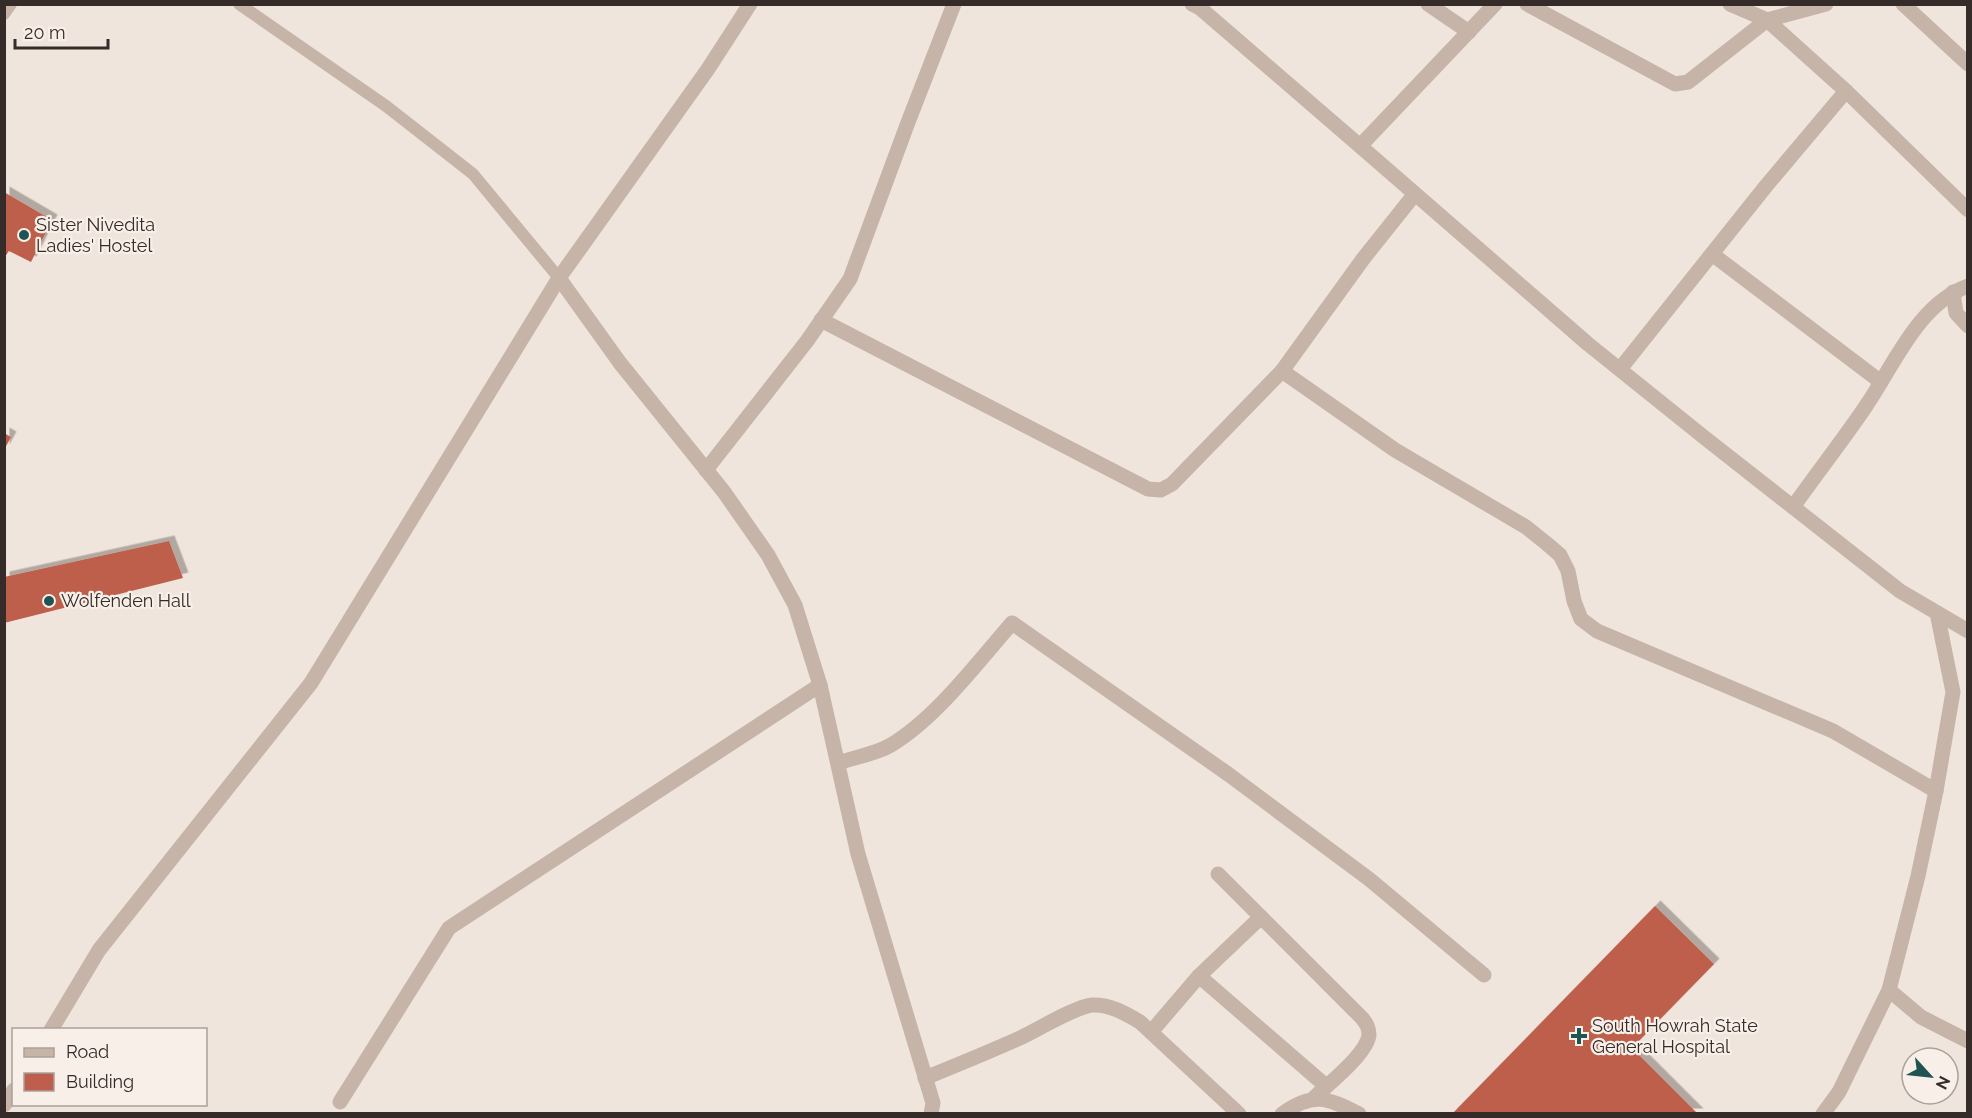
<svg xmlns="http://www.w3.org/2000/svg" width="1972" height="1118" font-family="Raleway,sans-serif">
<style>
.building{fill:#be5e4c;filter:url(#shadow)}
.lines{fill:none;stroke-linecap:round;stroke-linejoin:round}
.service{stroke:#c7b4a9;stroke-width:12}
.minor{stroke:#c7b4a9;stroke-width:15}
.tertiary{stroke:#c7b4a9;stroke-width:15}
.poi-dot{fill:#205453;stroke:#f8efe8;stroke-width:2}
.labels{text-anchor:middle;stroke-width:4.5;stroke-linejoin:round;paint-order:stroke}
.poi-label{font-size:18px;fill:#352b28;stroke:#f8efe8;text-anchor:start}
</style>
<defs>
<filter id="shadow"><feDropShadow dx="5.5" dy="-5.5" stdDeviation="0" flood-color="#0004"/></filter>
</defs>
<rect width="100%" height="100%" fill="#f0e5dc"/>
<g class="building">
<path d="M4,192L52,220L31,262L9,251L4,258Z"/>
<path d="M4,433L11,437L4,450Z"/>
<path d="M169,541L183,578L4,623V577Z"/>
<path d="M1655,906L1714,964L1632,1048L1698,1114H1575L1573,1112L1571,1114H1452Z"/>
</g>
<g class="lines">
<g class="service">
<path d="M239,4L386,106L473,174L559,278"/>
<path d="M4,14L11,4"/>
</g>
<g class="minor">
<path d="M1192,4L1200,8L1360,146L1495,4"/>
<path d="M1428,4L1469,32"/>
<path d="M1527,4L1675,84L1688,82L1767,20L1846,91L1968,210"/>
<path d="M1730,4L1767,20L1826,4"/>
<path d="M1903,4L1968,64"/>
<path d="M1360,146L1588,344L1705,438L1900,591L1968,631"/>
<path d="M1712,254L1881,382"/>
<path d="M559,278L620,363L724,492L768,555L795,605L820,685L858,854L933,1103L931,1114"/>
<path d="M1953,292L1956,313L1968,326"/>
<path d="M821,320L1148,489L1161,490L1172,484L1282,371L1363,259L1414,195"/>
<path d="M1620,369L1766,186L1846,91"/>
<path d="M1282,371L1395,450L1526,527L1546,543L1560,555L1568,571L1574,601L1581,619L1597,631L1833,731L1936,791L1953,692L1937,613"/>
<path d="M706,470L807,341L850,279L907,125L954,4"/>
<path d="M1793,507C1817,473 1843,440 1866,406C1894,365 1918,304 1968,286"/>
<path d="M838,763C855,757 876,754 891,745C936,718 977,663 1012,623L1228,774L1369,879L1484,975"/>
<path d="M1218,874L1362,1018C1366,1023 1369,1027 1369,1035C1367,1054 1328,1084 1314,1098"/>
<path d="M1199,976L1326,1086"/>
<path d="M1889,990L1921,1017L1968,1041"/>
<path d="M1151,1032L1199,976L1261,917"/>
<path d="M925,1078C957,1065 989,1052 1020,1038C1037,1030 1075,1007 1092,1005C1109,1004 1125,1013 1140,1022L1239,1114"/>
<path d="M340,1102L449,928L820,685"/>
<path d="M1282,1114C1313,1092 1326,1097 1359,1114"/>
<path d="M1823,1114L1839,1092L1889,990L1918,876L1936,791"/>
</g>
<g class="tertiary">
<path d="M51,1030L99,950L311,683L559,278L708,69L750,4"/>
<path d="M4,1105L14,1090"/>
</g>
</g>
<g class="poi-dot">
<circle cx="24" cy="235" r="6"/>
<circle cx="49" cy="601" r="6"/>
<path d="M1576 1027h6v6h6v6h-6v6h-6v-6h-6v-6h6z"/>
</g>
<g class="labels">
<g class="poi-label">
<text x="36" y="231">Sister Nivedita<tspan x="36" dy="21">Ladies' Hostel</tspan></text>
<text x="61" y="607">Wolfenden Hall</text>
<text x="1592" y="1032">South Howrah State<tspan x="1592" dy="21">General Hospital</tspan></text>
</g>
</g>
<rect width="1972" height="1118" fill="none" stroke="#352b28" stroke-width="12"/>
<rect x="12" y="1028" width="195" height="78" fill="#f8efe8" stroke="#aaa19b" stroke-width="1.5"/>
<rect x="24" y="1048" width="30" height="9" fill="#c7b4a9" stroke="#aaa19b" stroke-width="1.5"/>
<text x="66" y="1058" font-size="18" fill="#352b28">Road</text>
<rect x="24" y="1073" width="30" height="18" fill="#be5e4c" stroke="#aaa19b" stroke-width="1.5"/>
<text x="66" y="1088" font-size="18" fill="#352b28">Building</text>
<g transform="translate(1930 1076) rotate(117)"><circle r="28" fill="#f8efe8" stroke="#aaa19b" stroke-width="1.5"/>
<path d="M0-4.5L10 22L0 15L-10 22Z" fill="#205453"/>
<text y="-9" font-size="16" font-weight="bold" text-anchor="middle" fill="#352b28">N</text>
</g>
<path d="M15 39v9h93v-9" fill="none" stroke="#352b28" stroke-width="3"/>
<text x="24" y="39" font-size="18" fill="#352b28" stroke="#f8efe8" stroke-width="4.5" paint-order="stroke">20 m</text>
</svg>
